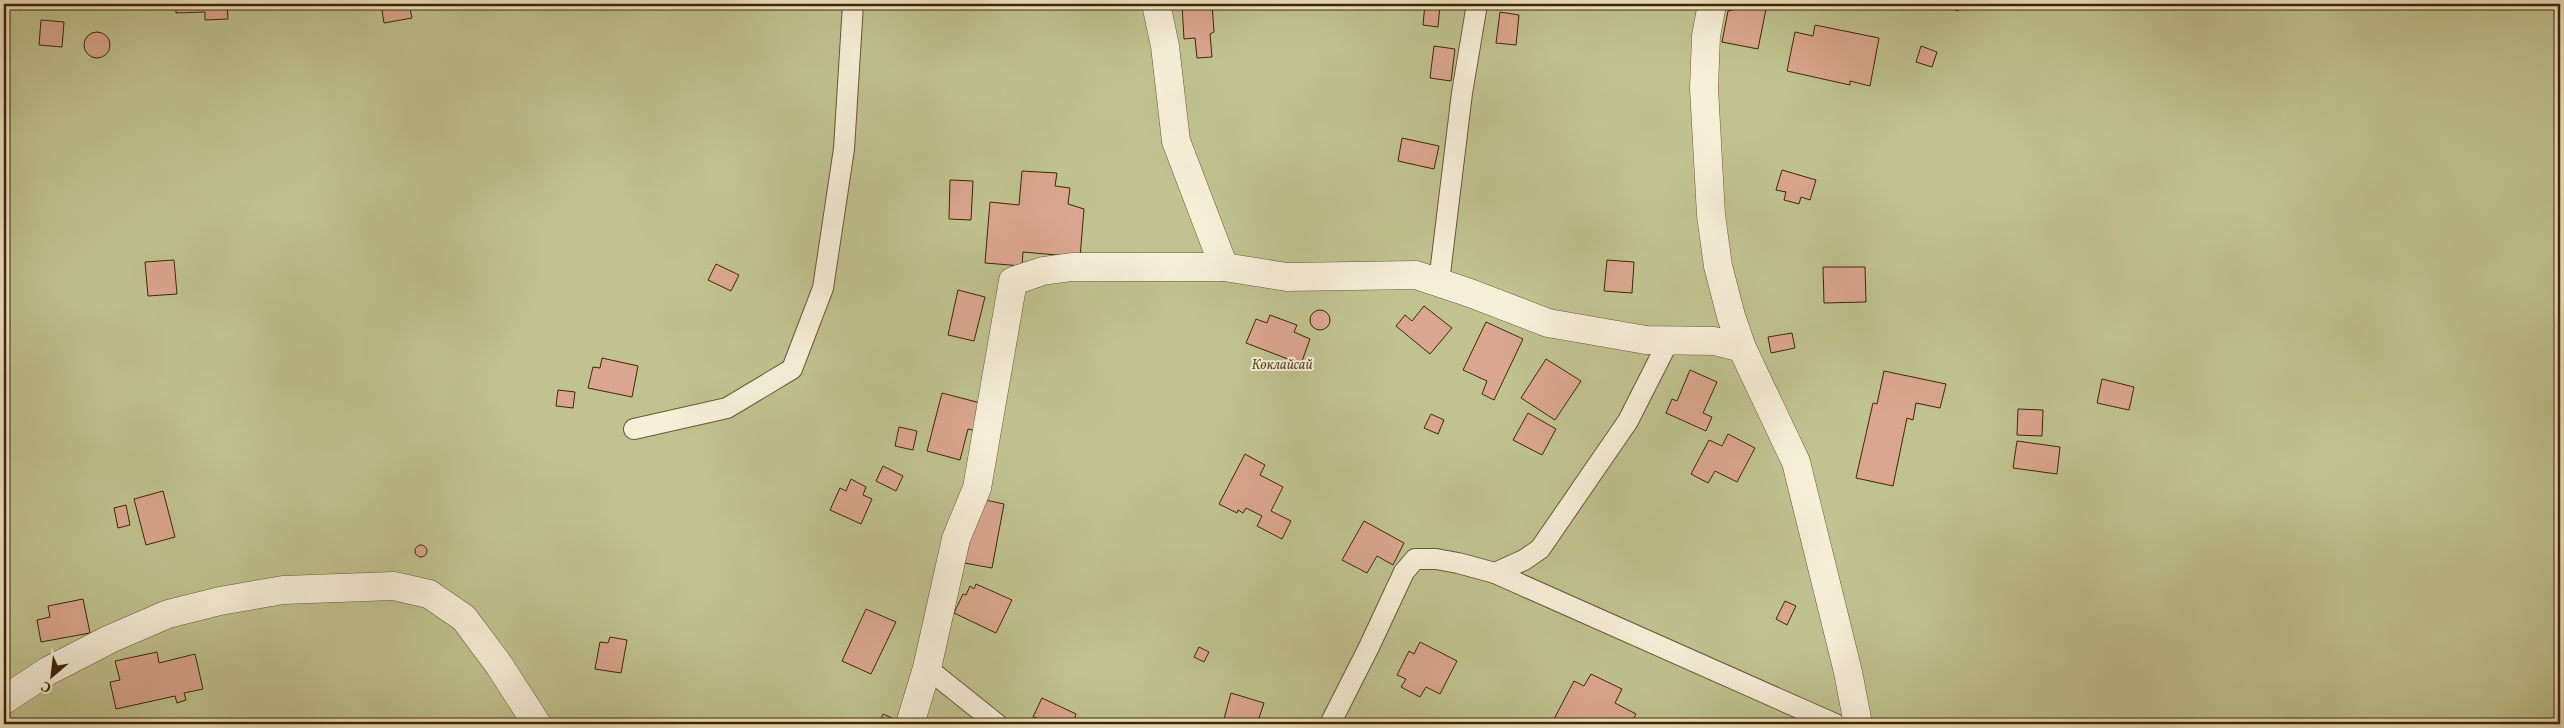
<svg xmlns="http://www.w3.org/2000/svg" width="2564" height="728" font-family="Vollkorn,serif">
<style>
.green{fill:#c0c390;stroke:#7e744c}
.building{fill:#daa68f;stroke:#3d2607}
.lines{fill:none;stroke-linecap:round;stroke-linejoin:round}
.service-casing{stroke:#6a5636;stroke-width:22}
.minor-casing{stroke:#6a5636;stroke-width:29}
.service{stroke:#f6efd8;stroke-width:20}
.minor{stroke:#f6efd8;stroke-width:28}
.labels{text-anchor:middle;stroke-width:4;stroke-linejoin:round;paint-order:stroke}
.park-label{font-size:14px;font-style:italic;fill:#5e4d29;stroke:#f6efd8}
</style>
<rect width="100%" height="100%" fill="#f1e6c3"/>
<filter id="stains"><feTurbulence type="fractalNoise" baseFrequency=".004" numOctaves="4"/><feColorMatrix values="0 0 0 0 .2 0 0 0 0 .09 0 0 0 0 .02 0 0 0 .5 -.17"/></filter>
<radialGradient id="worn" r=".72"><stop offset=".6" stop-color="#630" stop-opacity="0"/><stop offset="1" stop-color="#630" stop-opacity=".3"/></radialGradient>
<rect class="green" x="4" y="4" width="2556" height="720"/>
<g class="building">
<path d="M18,4H47L19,10Z"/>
<path d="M176,4H227L228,19L205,20V12L176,13Z"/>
<path d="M381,4H409L412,18L384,23Z"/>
<path d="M1182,4H1212L1214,32L1210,34L1212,57L1197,58L1195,38L1184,39Z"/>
<path d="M1425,4L1440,5L1438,27L1423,25Z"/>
<path d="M1734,4H1767L1758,49L1722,42L1728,11L1733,10Z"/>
<path d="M1941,4H1962L1958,11Z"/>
<path d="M1500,12L1519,15L1516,45L1496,43Z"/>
<path d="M41,20L64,22L62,47L39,45Z"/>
<path d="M1815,25L1879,38L1870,86L1850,81V85L1787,71L1795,32L1813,36Z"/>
<circle cx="97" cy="45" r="13"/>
<path d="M1434,46L1455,49L1451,81L1430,78Z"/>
<path d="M1921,46L1937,52L1932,67L1916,62Z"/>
<path d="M1402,138L1439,146L1434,169L1398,161Z"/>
<path d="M1782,170L1816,180L1810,200L1801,197L1799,204L1784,200L1786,192L1776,190Z"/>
<path d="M1022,171L1057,173L1055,186L1070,188L1068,204L1084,209L1080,257L1023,252L1022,266L985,263L990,202L1019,205Z"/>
<path d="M950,180L973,181L971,220L949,219Z"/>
<path d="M174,260L177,294L148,296L145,262Z"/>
<path d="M1607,260L1634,262L1632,293L1604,291Z"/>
<path d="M716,264L739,275L731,291L708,280Z"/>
<path d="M1823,267H1865L1866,302L1824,303Z"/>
<path d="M958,290L985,297L974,341L948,335Z"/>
<path d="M1424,306L1452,328L1430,354L1396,326L1405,315L1412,321Z"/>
<circle cx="1320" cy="320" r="10"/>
<path d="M1270,315L1297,325L1294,332L1310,339L1301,364L1246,343L1256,319L1267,323Z"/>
<path d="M1486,322L1523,339L1494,400L1482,394L1487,381L1463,370Z"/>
<path d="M1792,333L1795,348L1771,353L1768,337Z"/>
<path d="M602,358L638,366L632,397L588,388L593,367L600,368Z"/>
<path d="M1546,359L1581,381L1555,420L1521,398Z"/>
<path d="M1690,370L1717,382L1703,413L1712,417L1706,431L1666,413L1672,399L1677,401Z"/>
<path d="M1884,371L1946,384L1940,408L1916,403L1913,420L1907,418L1893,486L1856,478L1873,403L1877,404Z"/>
<path d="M2102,379L2134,387L2129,410L2097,403Z"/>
<path d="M558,390L575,392L573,408L556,406Z"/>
<path d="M942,393L988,405L981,432L968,429L960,460L927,451Z"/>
<path d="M2018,409L2043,410L2042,436L2017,435Z"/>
<path d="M1528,413L1556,429L1542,455L1513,440Z"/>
<path d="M1431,414L1444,420L1438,434L1424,428Z"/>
<path d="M899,427L917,431L913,450L895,446Z"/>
<path d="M1728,434L1755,448L1737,482L1715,471L1708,483L1691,474L1709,440L1722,446Z"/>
<path d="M2017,441L2060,447L2057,474L2013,468Z"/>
<path d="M1245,454L1265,465L1260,475L1283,487L1271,511L1291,521L1282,539L1257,526L1262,516L1246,508L1243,513L1238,510L1237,513L1219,504Z"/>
<path d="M883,466L903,476L896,491L876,481Z"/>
<path d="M851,479L866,487L863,495L872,499L861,524L830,510L840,488L846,491Z"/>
<path d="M163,491L175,537L146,545L134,499Z"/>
<path d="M976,498L1004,504L992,568L964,563Z"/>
<path d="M126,505L130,525L118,528L114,508Z"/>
<path d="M1364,521L1404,543L1393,565L1377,556L1367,573L1342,560Z"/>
<circle cx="421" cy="551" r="6"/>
<path d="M976,584L1012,600L996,633L954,613L963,594L966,595L970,586L974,589Z"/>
<path d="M83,599L90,633L41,642L37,620L50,617L48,606Z"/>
<path d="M1785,601L1796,606L1787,625L1776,619Z"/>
<path d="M866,609L896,622L871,674L842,661Z"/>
<path d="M610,637L627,640L621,673L595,669L600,642L608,643Z"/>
<path d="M1420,642L1457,661L1440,694L1426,687L1420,697L1401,687L1406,679L1397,675L1409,651L1414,654Z"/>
<path d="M1199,647L1209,652L1204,662L1194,657Z"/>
<path d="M157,652L159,663L195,654L203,689L184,693L186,700L177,703L175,696L116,709L110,682L120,680L115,661Z"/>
<path d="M1591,674L1622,689L1615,703L1636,714L1631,724H1564L1554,719L1574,681L1584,686Z"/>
<path d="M1231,693L1264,703L1257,724H1240L1224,719Z"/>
<path d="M1042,698L1076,714L1074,720L1078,721L1077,724H1034L1037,718L1033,717Z"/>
<path d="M883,714L903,723V724H870L872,719L879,722Z"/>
</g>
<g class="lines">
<g class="service-casing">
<g id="service">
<path d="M1439,282L1462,93L1477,4"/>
<path d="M634,429L727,408L792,369L823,288L844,149L853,4"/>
<path d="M1495,573L1835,724"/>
<path d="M927,668L997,724"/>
<path d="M1330,724L1369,647L1404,572L1415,559H1436L1458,563L1495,573L1524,560L1540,549L1628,421L1669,340"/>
</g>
</g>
<g class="minor-casing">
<g id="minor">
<path d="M1156,4L1165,46L1176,141L1224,267"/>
<path d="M1712,4L1706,36L1704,88L1711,215L1718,266L1731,316L1742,348L1796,462L1848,672L1858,724"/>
<path d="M4,700L48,671L110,639L168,614L220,601L283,590L394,586L429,594L464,618L499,665L537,724"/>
<path d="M910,724L927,668L956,539L977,488L1013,281L1043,271L1072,267H1224L1287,277L1416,275L1470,293L1548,323L1646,340L1714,341L1742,348"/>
</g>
</g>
<use href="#service" class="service"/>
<use href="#minor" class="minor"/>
</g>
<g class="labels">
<g class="park-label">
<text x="1282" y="369">Көклайсай</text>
</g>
</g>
<rect width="2564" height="728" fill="none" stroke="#f1e6c3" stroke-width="20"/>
<rect x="5" y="5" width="2554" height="718" fill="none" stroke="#3d2607" stroke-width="2.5"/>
<rect x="10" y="10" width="2544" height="708" fill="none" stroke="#3d2607"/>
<g transform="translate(52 676) rotate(208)" stroke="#f6efd8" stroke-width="4" paint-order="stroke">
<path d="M0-4L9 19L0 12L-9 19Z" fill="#3d2607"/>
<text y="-8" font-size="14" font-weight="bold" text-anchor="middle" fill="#3d2607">С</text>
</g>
<rect width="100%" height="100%" filter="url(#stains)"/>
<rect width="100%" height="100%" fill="url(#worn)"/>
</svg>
